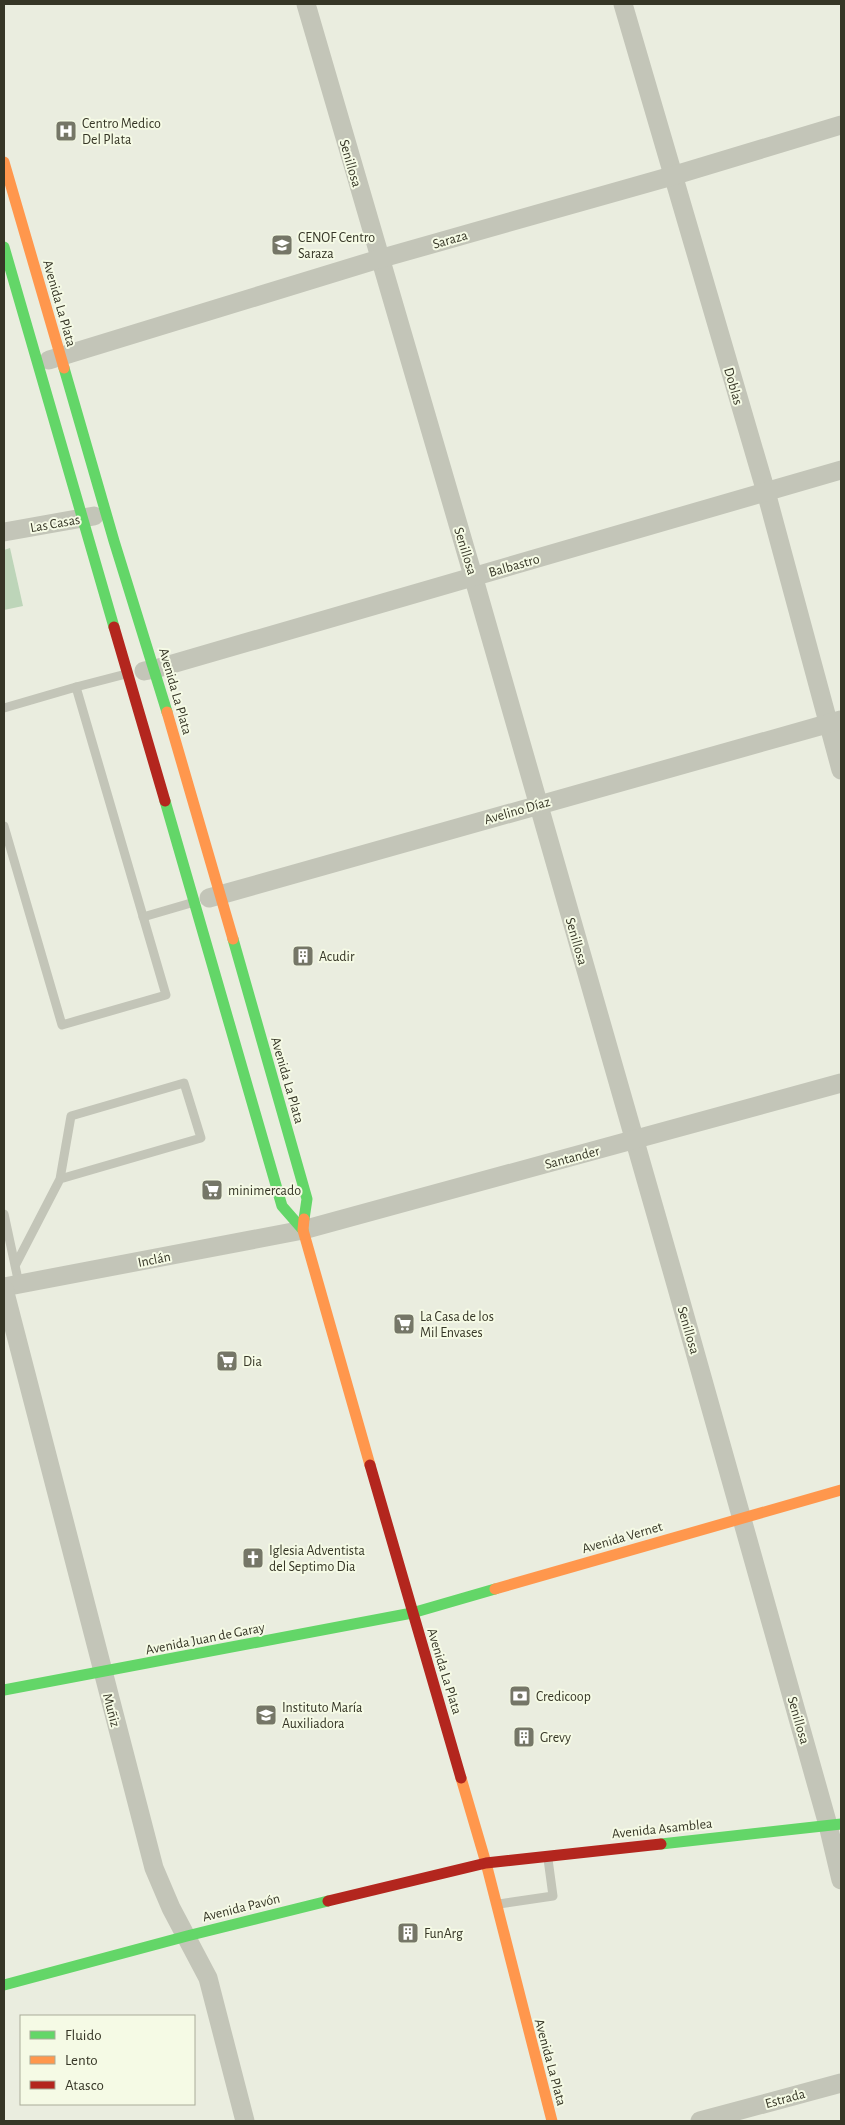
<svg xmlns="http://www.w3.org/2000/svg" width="845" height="2125" font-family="'Alegreya Sans',sans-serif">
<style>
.green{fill:#bdd5b9}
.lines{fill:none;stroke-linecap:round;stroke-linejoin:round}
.lane{stroke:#c3c5b8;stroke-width:9}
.street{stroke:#c3c5b8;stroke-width:19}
.fast{stroke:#63d668;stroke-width:11}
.slow{stroke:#ff974d;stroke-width:11}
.jam{stroke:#b3261e;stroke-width:11}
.labels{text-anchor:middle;stroke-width:4;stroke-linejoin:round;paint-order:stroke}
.poi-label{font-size:14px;fill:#363626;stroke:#f5fae5;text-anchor:start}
.street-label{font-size:14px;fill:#363626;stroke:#f5fae5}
</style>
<rect width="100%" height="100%" fill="#eaeddf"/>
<path class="green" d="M10,548L23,606L4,610V550Z"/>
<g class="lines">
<g class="lane">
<path d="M76,687L126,674"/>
<path d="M4,708L76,687L166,995L62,1025L4,826"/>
<path d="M143,917L191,903"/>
<path d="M4,1214L19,1284"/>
<path d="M16,1264L60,1179L71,1116L184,1083L201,1138L60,1179"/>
<path d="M499,1904L553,1896L548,1859"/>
</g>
<g class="street">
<path d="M306,4C361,196 419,387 474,579C594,994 712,1409 828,1825L841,1880"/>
<path d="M623,4L766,492L841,770"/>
<path d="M49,360L379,259L672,176L841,125"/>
<path d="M4,532L94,516"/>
<path d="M144,671L155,669L841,470"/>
<path d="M209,898L841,720"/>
<path d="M4,1287L303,1230L841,1083"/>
<path d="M4,1289L154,1868L171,1908L208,1978L245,2121"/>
<path d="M700,2121L841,2083"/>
</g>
<g class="fast">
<path d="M4,247L114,627"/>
<path d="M64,368L114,541L167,712"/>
<path d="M165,801L282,1206L303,1230"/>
<path d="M233,939L307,1199L304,1219"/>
<path d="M4,1690L412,1613L495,1589"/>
<path d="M661,1844L841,1824"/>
<path d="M4,1985L187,1936L328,1901"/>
</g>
<g class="slow">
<path d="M4,162L64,368"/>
<path d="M167,712L233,939"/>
<path d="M304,1219L303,1230L370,1465"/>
<path d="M495,1589L841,1490"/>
<path d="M461,1778L486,1863L552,2121"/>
</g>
<g class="jam">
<path d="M114,627L165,801"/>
<path d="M370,1465L461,1778"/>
<path d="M328,1901L486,1863L661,1844"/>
</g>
</g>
<defs>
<g id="hospital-square" transform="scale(1.125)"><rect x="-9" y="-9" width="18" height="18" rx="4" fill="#757667" stroke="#f5fae5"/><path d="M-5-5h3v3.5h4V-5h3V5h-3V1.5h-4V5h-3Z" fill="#fff"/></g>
<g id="school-square" transform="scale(1.125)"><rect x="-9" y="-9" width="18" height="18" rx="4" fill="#757667" stroke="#f5fae5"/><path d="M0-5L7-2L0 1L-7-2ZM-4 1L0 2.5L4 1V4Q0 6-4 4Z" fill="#fff"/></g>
<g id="building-square" transform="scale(1.125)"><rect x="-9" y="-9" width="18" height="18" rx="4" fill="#757667" stroke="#f5fae5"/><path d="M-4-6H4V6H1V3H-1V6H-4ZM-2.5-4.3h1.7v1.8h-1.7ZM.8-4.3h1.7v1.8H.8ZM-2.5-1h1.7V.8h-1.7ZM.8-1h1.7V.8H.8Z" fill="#fff"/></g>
<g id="supermarket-square" transform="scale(1.125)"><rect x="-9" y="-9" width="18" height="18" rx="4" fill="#757667" stroke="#f5fae5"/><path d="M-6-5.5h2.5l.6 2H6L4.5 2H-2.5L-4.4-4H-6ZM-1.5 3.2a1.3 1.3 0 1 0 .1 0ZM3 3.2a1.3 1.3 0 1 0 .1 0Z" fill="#fff"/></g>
<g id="church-square" transform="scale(1.125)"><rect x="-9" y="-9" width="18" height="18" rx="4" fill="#757667" stroke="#f5fae5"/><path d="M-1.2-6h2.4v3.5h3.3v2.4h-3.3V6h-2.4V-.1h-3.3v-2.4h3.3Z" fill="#fff"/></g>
<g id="bank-square" transform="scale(1.125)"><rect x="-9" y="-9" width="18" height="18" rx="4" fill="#757667" stroke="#f5fae5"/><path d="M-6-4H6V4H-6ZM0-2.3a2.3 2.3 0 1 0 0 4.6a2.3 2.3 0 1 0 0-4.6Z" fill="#fff"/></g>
</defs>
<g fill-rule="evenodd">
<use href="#hospital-square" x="66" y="131"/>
<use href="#school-square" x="282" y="245"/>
<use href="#building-square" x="303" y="956"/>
<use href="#supermarket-square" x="212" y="1190"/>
<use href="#supermarket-square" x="404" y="1324"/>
<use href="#supermarket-square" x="227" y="1361"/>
<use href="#church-square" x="253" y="1558"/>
<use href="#bank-square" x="520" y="1696"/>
<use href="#school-square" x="266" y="1715"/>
<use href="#building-square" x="524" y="1737"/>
<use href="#building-square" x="408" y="1933"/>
</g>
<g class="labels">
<g class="poi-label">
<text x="82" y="128">Centro Medico<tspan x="82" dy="16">Del Plata</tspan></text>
<text x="298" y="242">CENOF Centro<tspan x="298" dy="16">Saraza</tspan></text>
<text x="319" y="961">Acudir</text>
<text x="228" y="1195">minimercado</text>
<text x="420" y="1321">La Casa de los<tspan x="420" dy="16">Mil Envases</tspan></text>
<text x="243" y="1366">Dia</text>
<text x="269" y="1555">Iglesia Adventista<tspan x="269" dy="16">del Septimo Dia</tspan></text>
<text x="536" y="1701">Credicoop</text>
<text x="282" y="1712">Instituto María<tspan x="282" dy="16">Auxiliadora</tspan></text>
<text x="540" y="1742">Grevy</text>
<text x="424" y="1938">FunArg</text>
</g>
<g class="street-label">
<text transform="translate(351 163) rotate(74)" y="5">Senillosa</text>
<text transform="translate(450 239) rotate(-16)" y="5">Saraza</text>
<text transform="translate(60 303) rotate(74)" y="5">Avenida La Plata</text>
<text transform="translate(734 386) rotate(74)" y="5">Doblas</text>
<text transform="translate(55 523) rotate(-10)" y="5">Las Casas</text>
<text transform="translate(466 551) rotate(73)" y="5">Senillosa</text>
<text transform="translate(514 565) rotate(-16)" y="5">Balbastro</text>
<text transform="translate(176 691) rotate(74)" y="5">Avenida La Plata</text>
<text transform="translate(517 810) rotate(-16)" y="5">Avelino Díaz</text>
<text transform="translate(577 941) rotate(74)" y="5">Senillosa</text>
<text transform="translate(288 1080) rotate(74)" y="5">Avenida La Plata</text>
<text transform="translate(572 1157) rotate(-15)" y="5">Santander</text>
<text transform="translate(154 1259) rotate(-11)" y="5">Inclán</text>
<text transform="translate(689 1330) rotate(74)" y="5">Senillosa</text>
<text transform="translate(622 1537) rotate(-16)" y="5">Avenida Vernet</text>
<text transform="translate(205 1638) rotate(-11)" y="5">Avenida Juan de Garay</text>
<text transform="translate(445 1671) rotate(73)" y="5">Avenida La Plata</text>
<text transform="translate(112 1710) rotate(75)" y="5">Muñiz</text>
<text transform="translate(799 1720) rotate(74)" y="5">Senillosa</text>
<text transform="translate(662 1828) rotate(-6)" y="5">Avenida Asamblea</text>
<text transform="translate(241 1907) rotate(-14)" y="5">Avenida Pavón</text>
<text transform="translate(551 2062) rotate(75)" y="5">Avenida La Plata</text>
<text transform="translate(785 2098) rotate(-15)" y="5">Estrada</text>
</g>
</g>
<rect width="845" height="2125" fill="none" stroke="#363626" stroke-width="10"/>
<rect x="20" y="2015" width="175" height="90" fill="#f5fae5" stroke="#a9ac99"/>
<rect x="30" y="2031" width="25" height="8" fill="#63d668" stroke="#a9ac99"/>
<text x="65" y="2040" font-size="15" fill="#363626">Fluido</text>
<rect x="30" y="2056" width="25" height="8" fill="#ff974d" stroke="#a9ac99"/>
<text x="65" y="2065" font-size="15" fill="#363626">Lento</text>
<rect x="30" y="2081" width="25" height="8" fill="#b3261e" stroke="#a9ac99"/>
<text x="65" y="2090" font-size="15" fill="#363626">Atasco</text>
</svg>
